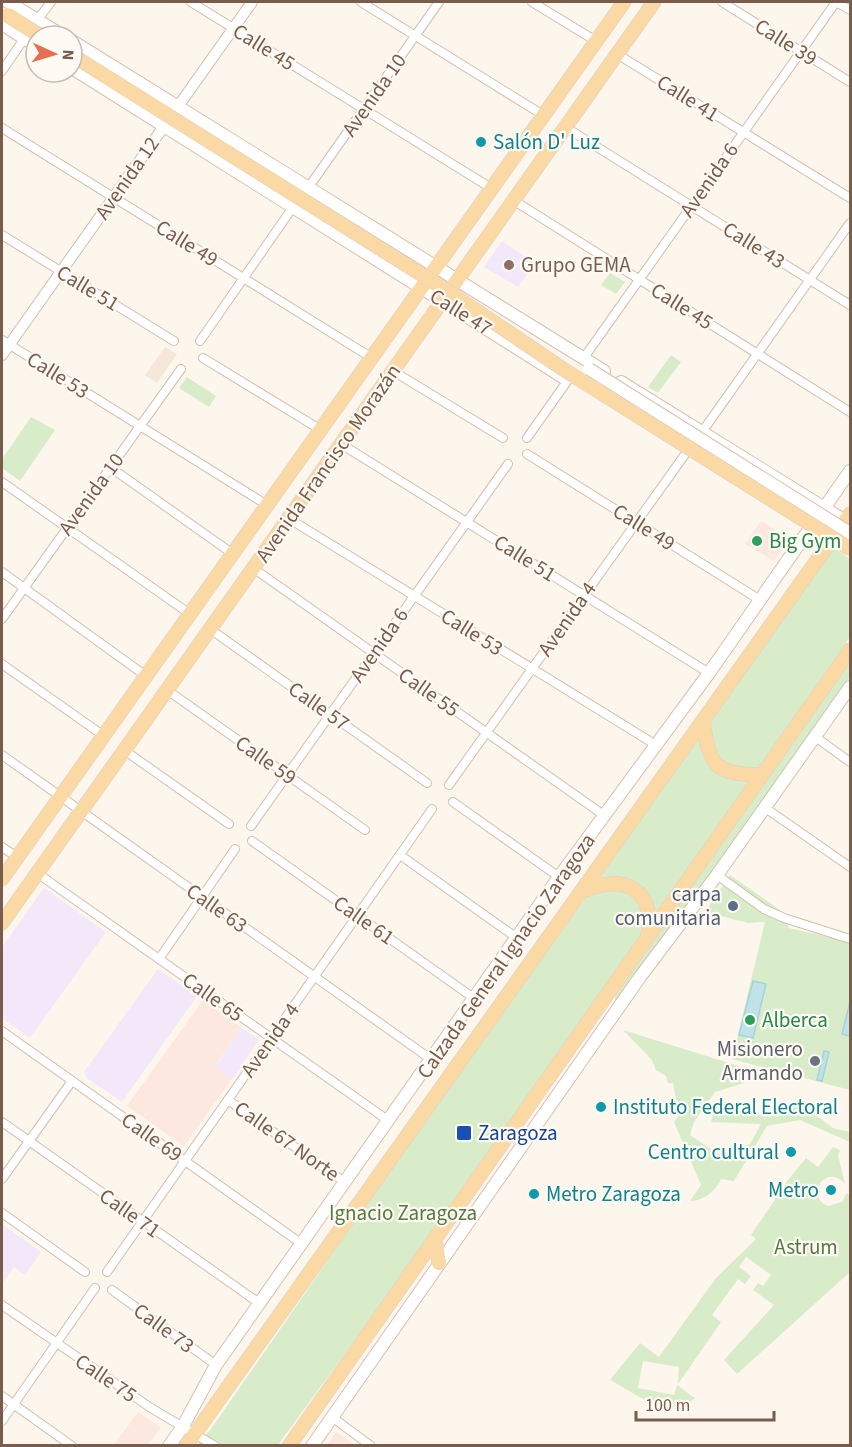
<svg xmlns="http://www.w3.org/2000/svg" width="852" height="1447" font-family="'Source Sans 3',sans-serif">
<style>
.residential{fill:#f5e8da}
.commercial{fill:#fde8e0}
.education{fill:#f3e8fa}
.green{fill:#d8ecc9}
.water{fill:#bfe3e8;stroke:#a5d3da;stroke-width:1.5}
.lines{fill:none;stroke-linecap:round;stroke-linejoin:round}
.minor-casing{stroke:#d1beb0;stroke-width:10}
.tertiary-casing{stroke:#d1beb0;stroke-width:12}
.secondary-casing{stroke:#d6c0b0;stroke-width:14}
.primary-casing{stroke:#dad1cd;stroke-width:15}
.minor{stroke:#fff;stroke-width:8}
.tertiary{stroke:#fff;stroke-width:10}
.secondary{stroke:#fff;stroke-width:12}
.primary{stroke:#fbd9a5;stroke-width:14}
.secondary-bridge-casing{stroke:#d6c0b0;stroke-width:14;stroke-linecap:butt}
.primary-bridge-casing{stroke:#dad1cd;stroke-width:15;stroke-linecap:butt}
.secondary-bridge{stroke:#fff;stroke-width:12}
.primary-bridge{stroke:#fbd9a5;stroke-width:14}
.culture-dot{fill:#0f9aa8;stroke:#fffaf3;stroke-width:2}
.education-dot{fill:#8d6e63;stroke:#fffaf3;stroke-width:2}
.leisure-dot{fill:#2e9e5b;stroke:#fffaf3;stroke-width:2}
.service-dot{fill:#5c6f8a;stroke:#fffaf3;stroke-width:2}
.worship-dot{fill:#6b7280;stroke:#fffaf3;stroke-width:2}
.transit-dot{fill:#1a4fb4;stroke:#fffaf3;stroke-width:2}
.labels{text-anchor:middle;stroke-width:4.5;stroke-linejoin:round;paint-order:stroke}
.street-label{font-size:21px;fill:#7a5c4d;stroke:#fffaf3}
.culture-label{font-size:21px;fill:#0d838f;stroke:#fffaf3;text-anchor:start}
.education-label{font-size:21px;fill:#785e54;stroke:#fffaf3;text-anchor:start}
.leisure-label{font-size:21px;fill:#27864d;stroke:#fffaf3;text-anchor:start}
.service-label{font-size:21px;fill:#4e5e75;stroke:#fffaf3;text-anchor:end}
.worship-label{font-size:21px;fill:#5b616d;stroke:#fffaf3;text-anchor:end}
.transit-label{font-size:21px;fill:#164399;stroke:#fffaf3;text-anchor:start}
.park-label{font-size:21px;fill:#537a41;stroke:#fffaf3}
</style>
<rect width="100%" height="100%" fill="#fdf6ec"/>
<path class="residential" d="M165,347L177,354L157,383L145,375Z"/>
<g class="commercial">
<path d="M761,521L790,539L774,561L745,544Z"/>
<path d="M203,1000L242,1028L215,1066L232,1079L184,1146L127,1106Z"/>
<path d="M138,1412L161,1428L148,1445H114Z"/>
<path d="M336,1432L355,1445H327Z"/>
</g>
<g class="education">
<path d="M502,241L535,263L518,287L484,267Z"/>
<path d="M44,888L106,932L30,1038L2,1018V947Z"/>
<path d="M158,969L197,996L122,1102L87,1078L84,1072Z"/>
<path d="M242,1028L259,1040L232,1079L215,1067Z"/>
<path d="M2,1224L41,1252L25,1275L14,1267L2,1284Z"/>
</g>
<g class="green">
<path d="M610,273L625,282L616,294L601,285Z"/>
<path d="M671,355L681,362L658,393L648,387Z"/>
<path d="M187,377L216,396L209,407L179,388Z"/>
<path d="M31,417L55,430L20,481L2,468V459Z"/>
<path d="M830,545L850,559V637L427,1241L278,1445L196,1446L211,1429L398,1159L598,881Z"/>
<path d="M850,662V677L615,1008V996L625,979Z"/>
<path d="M730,875L780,910L789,928L850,942V1090L732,1059L765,922L748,923L705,912Z"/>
<path d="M623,1030L761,1073L741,1084L715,1092L694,1122L690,1135L718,1154L750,1144L761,1124L711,1122L713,1114L767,1115L800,1103L833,1128L850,1132V1142L800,1120L767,1126L734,1181L721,1179C716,1191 703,1201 690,1201L701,1185L674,1122L679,1115L673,1083H668L666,1076L656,1070L652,1060Z"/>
<path d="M833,1147L840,1150L838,1155L845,1184C827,1162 803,1196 828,1206L842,1202L847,1193L850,1196V1272L737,1374L724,1360L774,1305L753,1290L758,1283L763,1286L771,1275L746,1257L739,1267L751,1276L745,1284L738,1279L712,1315L721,1322L678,1384L679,1367L643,1361L638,1388L674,1395L677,1385L695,1398C670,1422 635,1393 610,1380L640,1343L659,1357L716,1278L756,1239L751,1235L788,1180L806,1158L818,1167Z"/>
</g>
<g class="water">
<path d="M753,981L766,984L753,1038L739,1035Z"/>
<path d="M850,1002V1036L842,1034Z"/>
<path d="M824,1051L829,1052L822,1081L817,1080Z"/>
</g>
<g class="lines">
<g class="minor-casing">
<g id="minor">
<path d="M191,2L491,188"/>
<path d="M361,2L543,115"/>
<path d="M532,2L596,41"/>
<path d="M722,2L850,82"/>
<path d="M836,2L850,10"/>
<path d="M35,23L51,2"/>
<path d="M617,54L850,198"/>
<path d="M2,71L26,36"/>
<path d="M565,127L850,305"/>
<path d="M2,128L372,358"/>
<path d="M308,188L439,2"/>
<path d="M513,200L850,412"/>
<path d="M2,235L174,341"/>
<path d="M2,340L267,505"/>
<path d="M200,341L293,207"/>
<path d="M203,358L321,430"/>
<path d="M583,359L836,2"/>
<path d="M393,371L503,438"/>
<path d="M702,432L850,223"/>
<path d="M527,438L568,380"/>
<path d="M341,444L709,673"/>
<path d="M527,454L760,600"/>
<path d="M110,467L233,554"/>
<path d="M2,482L190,614"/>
<path d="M288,518L656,745"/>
<path d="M253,568L605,816"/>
<path d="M2,572L146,676"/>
<path d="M2,619L181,369"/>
<path d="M210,629L427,783"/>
<path d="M2,664L104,736"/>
<path d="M167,690L365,830"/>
<path d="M814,736L850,762"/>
<path d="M124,750L229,824"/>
<path d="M2,755L432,1060"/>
<path d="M449,785L686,453"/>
<path d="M453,802L559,877"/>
<path d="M764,807L850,867"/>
<path d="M251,826L508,464"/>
<path d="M252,841L475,999"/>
<path d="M2,847L17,857"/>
<path d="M400,855L517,938"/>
<path d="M37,873L389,1121"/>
<path d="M717,875L764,909L784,918L850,939"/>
<path d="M159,959L235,849"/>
<path d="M2,1031L302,1244"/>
<path d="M228,1100L346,1183"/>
<path d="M2,1122L259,1303"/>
<path d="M2,1179L72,1081"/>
<path d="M2,1213L85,1272"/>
<path d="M107,1272L432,809"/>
<path d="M112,1290L216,1365"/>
<path d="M2,1305L151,1408L215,1446"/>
<path d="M2,1396L72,1446"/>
<path d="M332,1417L371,1446"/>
<path d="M2,1421L95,1288"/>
</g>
</g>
<g class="tertiary-casing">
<path id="tertiary" d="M2,355L252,2"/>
</g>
<g class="secondary-casing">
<g id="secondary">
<path d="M8,2L63,36"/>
<path d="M2,24L36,46"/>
<path d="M72,41L604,371"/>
<path d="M72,68L566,379"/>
<path d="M621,382L850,524"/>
<path d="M169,1446L182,1428L216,1365L559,877L709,673L850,471"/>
<path d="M312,1446L640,977L717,875L850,687"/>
</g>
</g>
<g class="primary-casing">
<g id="primary">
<path d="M703,722C710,767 715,774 762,775"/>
<path d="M2,879L624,2"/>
<path d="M581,892C622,874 655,886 648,935"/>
<path d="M2,923L654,2"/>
<path d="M435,1239L439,1263"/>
<path d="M186,1446L850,514"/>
<path d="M289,1446L850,650"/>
</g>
</g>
<use href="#minor" class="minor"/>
<use href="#tertiary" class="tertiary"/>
<use href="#secondary" class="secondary"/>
<use href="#primary" class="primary"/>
<g class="secondary-bridge-casing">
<path id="secondary-bridge" d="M589,369L850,533"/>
</g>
<g class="primary-bridge-casing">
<g id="primary-bridge">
<path d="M7,15L41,36"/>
<path d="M72,55L446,290L563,369L850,549"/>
</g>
</g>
<use href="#secondary-bridge" class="secondary-bridge"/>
<use href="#primary-bridge" class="primary-bridge"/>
</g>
<g class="culture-dot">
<circle cx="481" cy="142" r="6"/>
<circle cx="601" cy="1107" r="6"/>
<circle cx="791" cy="1152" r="6"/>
<circle cx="831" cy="1190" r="6"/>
<circle cx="534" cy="1194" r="6"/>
</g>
<circle class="education-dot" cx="509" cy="265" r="6"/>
<g class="leisure-dot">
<circle cx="757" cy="541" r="6"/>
<circle cx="750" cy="1020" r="6"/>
</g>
<circle class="service-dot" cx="733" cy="906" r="6"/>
<circle class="worship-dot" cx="815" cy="1061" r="6"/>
<rect class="transit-dot" x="456" y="1125" width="16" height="16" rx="3"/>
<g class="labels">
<g class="street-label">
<text transform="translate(786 42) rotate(32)" y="7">Calle 39</text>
<text transform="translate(264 47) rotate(32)" y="7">Calle 45</text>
<text transform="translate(374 95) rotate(-55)" y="7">Avenida 10</text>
<text transform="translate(688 98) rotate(32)" y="7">Calle 41</text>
<text transform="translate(127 178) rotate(-55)" y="7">Avenida 12</text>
<text transform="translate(709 180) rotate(-55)" y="7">Avenida 6</text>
<text transform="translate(187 243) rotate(32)" y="7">Calle 49</text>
<text transform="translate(754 245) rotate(32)" y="7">Calle 43</text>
<text transform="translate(88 288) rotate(31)" y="7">Calle 51</text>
<text transform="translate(682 306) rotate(32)" y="7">Calle 45</text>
<text transform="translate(461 312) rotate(32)" y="7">Calle 47</text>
<text transform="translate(58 375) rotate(32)" y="7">Calle 53</text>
<text transform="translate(328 463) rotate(-55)" y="7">Avenida Francisco Morazán</text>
<text transform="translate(91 494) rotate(-54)" y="7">Avenida 10</text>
<text transform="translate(644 527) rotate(32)" y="7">Calle 49</text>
<text transform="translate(525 558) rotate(32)" y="7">Calle 51</text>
<text transform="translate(567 619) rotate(-55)" y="7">Avenida 4</text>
<text transform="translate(472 632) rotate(32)" y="7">Calle 53</text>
<text transform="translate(379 645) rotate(-55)" y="7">Avenida 6</text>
<text transform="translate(429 692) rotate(35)" y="7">Calle 55</text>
<text transform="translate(319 706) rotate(35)" y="7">Calle 57</text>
<text transform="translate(266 760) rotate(35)" y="7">Calle 59</text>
<text transform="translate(217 908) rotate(35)" y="7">Calle 63</text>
<text transform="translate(364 920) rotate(35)" y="7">Calle 61</text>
<text transform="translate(506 956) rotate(-55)" y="7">Calzada General Ignacio Zaragoza</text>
<text transform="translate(213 997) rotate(35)" y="7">Calle 65</text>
<text transform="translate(270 1040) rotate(-55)" y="7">Avenida 4</text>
<text transform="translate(152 1137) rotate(35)" y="7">Calle 69</text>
<text transform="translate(287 1141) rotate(35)" y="7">Calle 67 Norte</text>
<text transform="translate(130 1213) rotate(35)" y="7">Calle 71</text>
<text transform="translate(164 1328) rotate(36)" y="7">Calle 73</text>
<text transform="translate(106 1378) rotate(34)" y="7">Calle 75</text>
</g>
<g class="culture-label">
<text x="493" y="149">Salón D' Luz</text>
<text x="613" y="1114">Instituto Federal Electoral</text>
<text x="779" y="1159" text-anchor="end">Centro cultural</text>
<text x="819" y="1197" text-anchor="end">Metro</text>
<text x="546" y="1201">Metro Zaragoza</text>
</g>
<g class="education-label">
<text x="521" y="272">Grupo GEMA</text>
</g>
<g class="leisure-label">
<text x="769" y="548">Big Gym</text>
<text x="762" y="1027">Alberca</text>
</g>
<g class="service-label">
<text x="721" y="901">carpa<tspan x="721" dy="24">comunitaria</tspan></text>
</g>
<g class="worship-label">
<text x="803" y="1056">Misionero<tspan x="803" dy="24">Armando</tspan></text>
</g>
<g class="transit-label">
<text x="478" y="1140">Zaragoza</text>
</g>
<g class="park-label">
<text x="403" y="1220">Ignacio Zaragoza</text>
<text x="806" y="1254">Astrum</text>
</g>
</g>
<rect width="852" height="1447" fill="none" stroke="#7a5c4d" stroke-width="6"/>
<g transform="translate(54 54) rotate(94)"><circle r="28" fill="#fffaf3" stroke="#cabbb1" stroke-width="1.5"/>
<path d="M0-4.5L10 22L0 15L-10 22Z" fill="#e76f51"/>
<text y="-9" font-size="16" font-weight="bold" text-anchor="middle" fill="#7a5c4d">N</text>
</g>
<path d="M636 1411v9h138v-9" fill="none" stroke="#7a5c4d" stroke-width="3"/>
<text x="645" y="1411" font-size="18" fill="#7a5c4d" stroke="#fffaf3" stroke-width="4.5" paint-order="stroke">100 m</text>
</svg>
